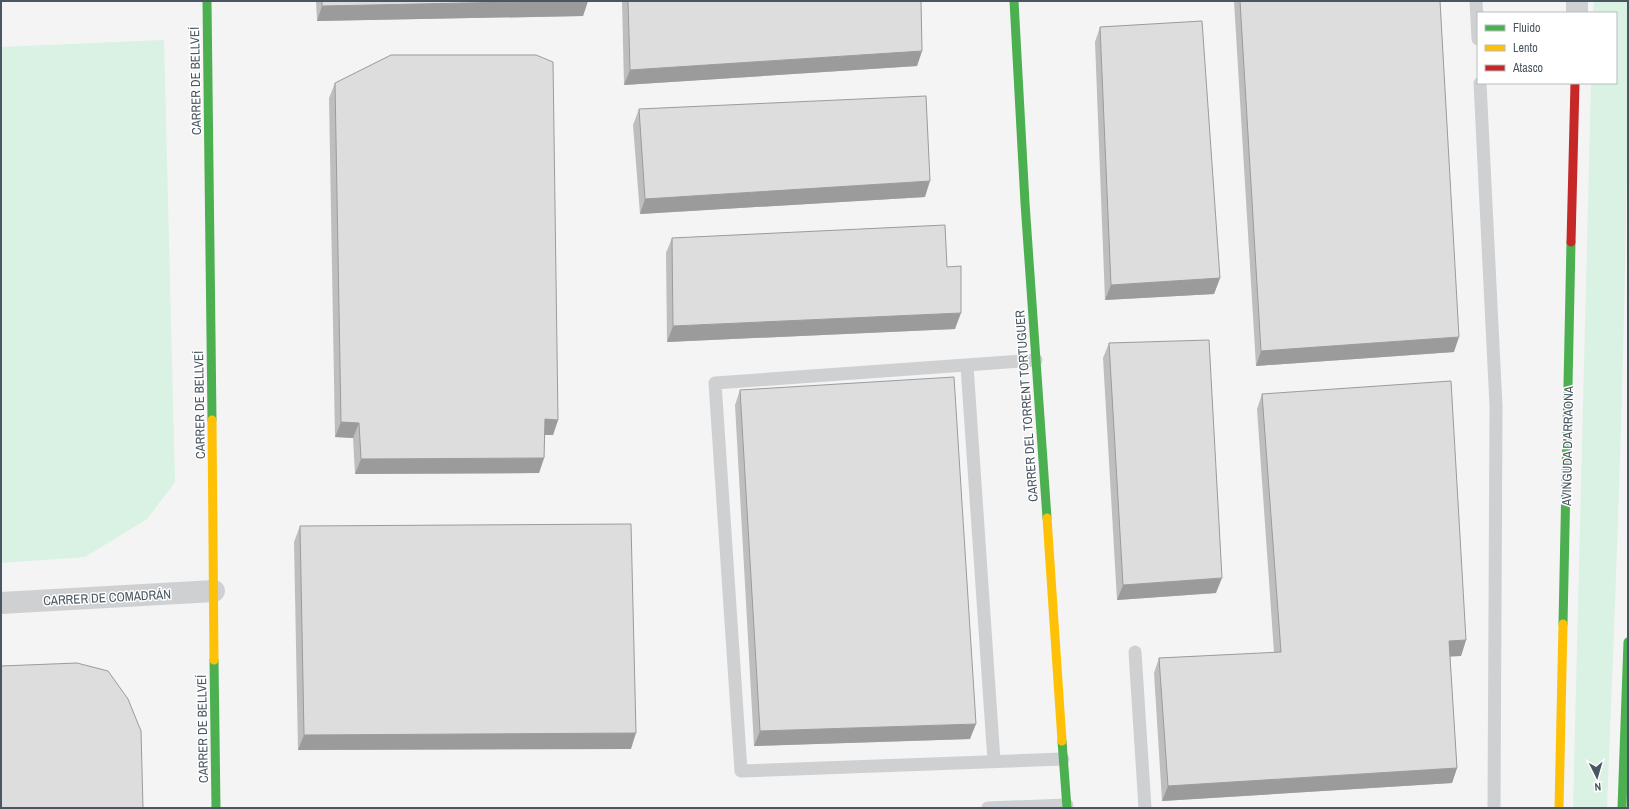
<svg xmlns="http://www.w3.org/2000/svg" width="1629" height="809" font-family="'Archivo Narrow',sans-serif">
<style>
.green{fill:#d9f2e3}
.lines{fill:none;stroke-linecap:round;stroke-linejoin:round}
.lane{stroke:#ced0d2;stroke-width:13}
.street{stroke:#ced0d2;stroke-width:22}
.fast{stroke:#4caf50;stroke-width:9}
.slow{stroke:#ffc107;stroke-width:9}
.jam{stroke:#c62828;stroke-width:9}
.wall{fill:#bebebf}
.shaded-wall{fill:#9b9b9b}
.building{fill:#ddddde;stroke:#9b9b9b}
.labels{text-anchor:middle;stroke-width:3;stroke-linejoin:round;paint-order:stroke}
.street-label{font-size:13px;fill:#4a5661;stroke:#fff}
</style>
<rect width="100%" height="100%" fill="#f4f4f4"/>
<g class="green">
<path d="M1594,1H1628C1628,270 1618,539 1607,808H1573L1591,83H1616V13H1593Z"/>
<path d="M164,40L175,482L147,519L85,557L1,563V47Z"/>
</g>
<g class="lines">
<g class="lane">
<path d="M1476,1L1478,39"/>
<path d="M1480,83L1496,406L1494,808"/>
<path d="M1036,360L715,383L741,771L1063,759"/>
<path d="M967,366L994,761"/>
<path d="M1135,652L1145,808"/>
<path d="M988,808L1067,805"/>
</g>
<g class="street">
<path d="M1577,13V1"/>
<path d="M1,603L214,591"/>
</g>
<g class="fast">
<path d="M207,1L212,420"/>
<path d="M1014,1L1025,203L1047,518"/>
<path d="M1563,624L1571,242"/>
<path d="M214,660L216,808"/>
<path d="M1062,741L1067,808"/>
<path d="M1622,808L1628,642"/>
</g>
<g class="slow">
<path d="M212,420L214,660"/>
<path d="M1047,518L1062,741"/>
<path d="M1559,808L1563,624"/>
</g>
<path class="jam" d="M1571,242L1575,83"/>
</g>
<g class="wall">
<path d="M316,1H588L583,16L317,21Z"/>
<path d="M622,1H921L922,51L917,66L624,85Z"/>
<path d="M1234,1H1440L1454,352L1256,366Z"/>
<path d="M1100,27L1220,278L1214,294L1105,300L1095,42Z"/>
<path d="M335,83L558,420L553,435H545L544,458L539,473L355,474L353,438L335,437L329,98Z"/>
<path d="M639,109L925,197L640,214L633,125Z"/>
<path d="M672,238L947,267L955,329L667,342L666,253Z"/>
<path d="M1109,343L1216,593L1117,600L1103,358Z"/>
<path d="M740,390L970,739L754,746L735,405Z"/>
<path d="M1262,394L1466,640L1461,656H1450L1457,768L1452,783L1162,801L1154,673L1159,658L1274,653L1257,409Z"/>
<path d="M300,526L631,749L298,750L294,542Z"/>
</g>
<g class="shaded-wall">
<path d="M562,1H588L583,16L317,21L322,6Z"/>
<path d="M922,51L917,66L624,85L630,70Z"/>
<path d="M930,181L925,197L640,214L645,199Z"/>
<path d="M1220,278L1214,294L1105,300L1111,285Z"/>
<path d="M961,313L955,329L667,342L673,326Z"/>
<path d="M1459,337L1454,352L1256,366L1261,351Z"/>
<path d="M545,419L558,420L553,435H539Z"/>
<path d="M341,422L359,423L353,438L335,437Z"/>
<path d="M544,458L539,473L355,474L361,459Z"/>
<path d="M1222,578L1216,593L1117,600L1123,585Z"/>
<path d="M1466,640L1461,656L1444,657L1449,641Z"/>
<path d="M976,724L970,739L754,746L760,731Z"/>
<path d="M636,733L631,749L298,750L304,735Z"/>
<path d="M1457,768L1452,783L1162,801L1168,786Z"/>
</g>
<g class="building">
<path d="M322,1H562L322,6Z"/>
<path d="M628,1H921L922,51L630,70Z"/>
<path d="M1240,1H1440L1459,337L1261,351Z"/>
<path d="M1202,21L1220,278L1111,285L1100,27Z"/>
<path d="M391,55H536L553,62L558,420L545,419L544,458L361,459L359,423L341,422L335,83Z"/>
<path d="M926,96L930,181L645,199L639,109Z"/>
<path d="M945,225L947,267L961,266V313L673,326L672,238Z"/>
<path d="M1209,340L1222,578L1123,585L1109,343Z"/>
<path d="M954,377L976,724L760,731L740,390Z"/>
<path d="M1451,381L1466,640L1449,641L1457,768L1168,786L1159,658L1281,652L1262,394Z"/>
<path d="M631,524L636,733L304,735L300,526Z"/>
<path d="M77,663L108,671L128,699L141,731L143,808H1V666Z"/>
</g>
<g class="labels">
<g class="street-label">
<text transform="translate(195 81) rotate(-91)" y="5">CARRER DE BELLVEÍ</text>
<text transform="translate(199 405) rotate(-91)" y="5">CARRER DE BELLVEÍ</text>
<text transform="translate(1026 406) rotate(-94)" y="5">CARRER DEL TORRENT TORTUGUER</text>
<text transform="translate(1567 446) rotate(-89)" y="5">AVINGUDA D'ARRAONA</text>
<text transform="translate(107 597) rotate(-3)" y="5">CARRER DE COMADRÁN</text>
<text transform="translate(202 729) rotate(-91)" y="5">CARRER DE BELLVEÍ</text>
</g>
</g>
<rect width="1629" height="809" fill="none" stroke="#4a5661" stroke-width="4"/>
<rect x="1477" y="12" width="140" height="72" fill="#ffffff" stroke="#b7bbc0"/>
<rect x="1485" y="25" width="20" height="6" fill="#4caf50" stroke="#b7bbc0"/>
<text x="1513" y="32" font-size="12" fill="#4a5661">Fluido</text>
<rect x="1485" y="45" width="20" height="6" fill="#ffc107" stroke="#b7bbc0"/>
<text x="1513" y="52" font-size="12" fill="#4a5661">Lento</text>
<rect x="1485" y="65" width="20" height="6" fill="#c62828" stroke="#b7bbc0"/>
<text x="1513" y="72" font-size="12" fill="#4a5661">Atasco</text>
<g transform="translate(1597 777) rotate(175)" stroke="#ffffff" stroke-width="3" paint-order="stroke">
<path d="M0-3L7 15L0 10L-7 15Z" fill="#4a5661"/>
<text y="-6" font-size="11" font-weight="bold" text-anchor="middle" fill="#4a5661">N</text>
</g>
</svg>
